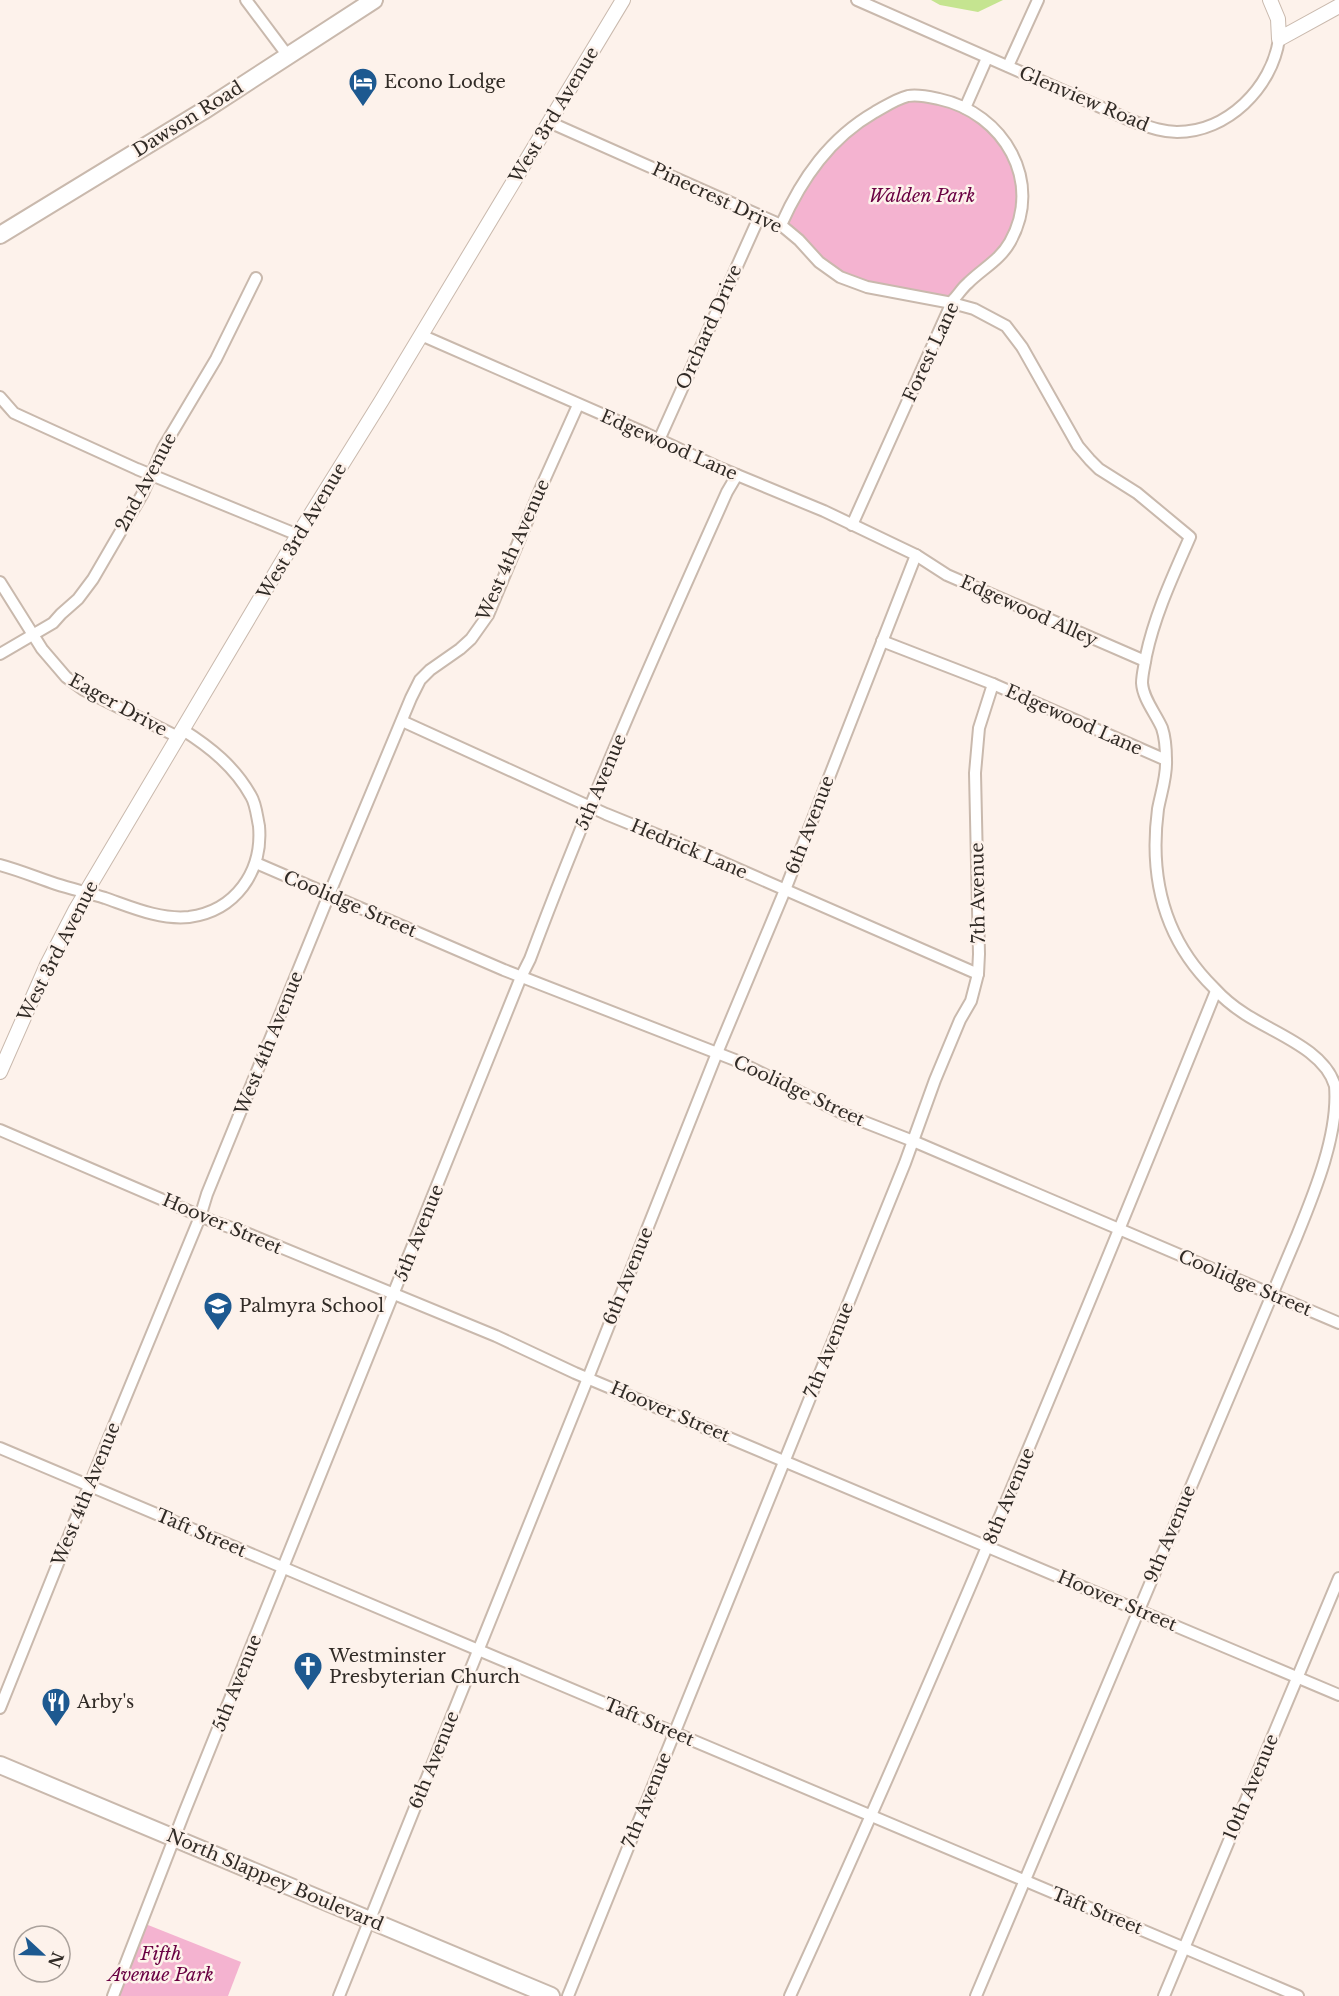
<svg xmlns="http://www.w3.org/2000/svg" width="1339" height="1996" font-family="'Libre Baskerville',serif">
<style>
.green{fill:#f4b3d0}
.water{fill:#c5e490}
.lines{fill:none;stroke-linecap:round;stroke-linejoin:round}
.minor-casing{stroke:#c9b9ad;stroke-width:14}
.tertiary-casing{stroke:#c9b9ad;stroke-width:16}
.primary-casing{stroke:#c9b9ad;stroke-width:20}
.minor{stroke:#fff;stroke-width:10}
.tertiary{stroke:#fff;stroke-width:14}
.primary{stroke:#fff;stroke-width:16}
.labels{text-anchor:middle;stroke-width:5;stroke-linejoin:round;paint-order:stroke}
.poi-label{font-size:18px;fill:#312b26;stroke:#fdf2eb;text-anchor:start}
.street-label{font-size:18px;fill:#312b26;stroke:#fdf2eb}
.park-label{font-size:18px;font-style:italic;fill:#690042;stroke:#fdf2eb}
</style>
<rect width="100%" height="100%" fill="#fdf2eb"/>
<g class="green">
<path d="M905,98L949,102L996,132L1021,182L1011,241L952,300L841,276L781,224L792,201L843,135Z"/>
<path d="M143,1923L241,1962L228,1996H114Z"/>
</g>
<path class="water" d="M931,0H1003L978,12L940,5Z"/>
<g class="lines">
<g class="minor-casing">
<g id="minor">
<path d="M246,0L288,56"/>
<path d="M857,0L1132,121C1147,126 1161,132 1177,132C1227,132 1272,88 1279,39"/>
<path d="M1008,66L1038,0"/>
<path d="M965,108L987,58"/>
<path d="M549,122L781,225L799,240L819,262L840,277L867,287L952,303L974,309L1006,326L1022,347L1078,446L1090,460L1099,469L1137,493L1190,537C1173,576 1155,614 1146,656C1145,664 1142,674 1142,683C1143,699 1156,714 1162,728C1165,737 1166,750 1166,760C1167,776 1161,793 1158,809C1149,877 1164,939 1214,988C1223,998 1234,1007 1245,1014C1274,1033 1325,1050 1335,1086C1339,1134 1314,1194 1296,1238L976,1996"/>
<path d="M781,225C802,178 830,138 875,112C886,106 896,99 908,96C918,94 930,97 939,99C1004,113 1044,182 1010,242C1000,260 982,269 968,283C962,288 958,295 953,300L852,525"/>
<path d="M421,335L645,433L720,468L824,511L916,555L947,575L1145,661"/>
<path d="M0,397L14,413L38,424L137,469L298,535"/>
<path d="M659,440L760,215"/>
<path d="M0,582L42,649L66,677L84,690L178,737"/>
<path d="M882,641L993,684L1166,760"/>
<path d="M0,654L53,623L61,614L78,599L93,579L143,493L163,448L216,359L256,278"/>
<path d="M402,721L606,814L692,849L978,974"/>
<path d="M256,863L504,970L735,1060L844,1114L913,1141L1339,1323"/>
<path d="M0,865C19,870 38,878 56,884C72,889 89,893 105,898C131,907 160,920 189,917C235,911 263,872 259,826C257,817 256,804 251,796C235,767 210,747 183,730"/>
<path d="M0,1130L212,1221L246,1233L496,1336L575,1373L1339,1695"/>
<path d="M0,1448L1298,1996"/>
<path d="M0,1708L89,1486L200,1217L207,1194L335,880L411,698L420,680L430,670L460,649L471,639L488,615L543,483L578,405"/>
<path d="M113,1996L184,1813L521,977L530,959C589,801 658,646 727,492L737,475"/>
<path d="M339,1996L588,1378L717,1053L785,890L916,555"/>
<path d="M568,1996L905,1163L935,1080L960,1020L971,1001L978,974L979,954L975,773L979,728L993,684"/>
<path d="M790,1996C941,1665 1080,1328 1216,991"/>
<path d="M1164,1996L1339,1578"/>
</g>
</g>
<g class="tertiary-casing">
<g id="tertiary">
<path d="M1270,0L1278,19L1279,39L1339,6"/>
<path d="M0,1072L47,965L76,909L298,535L382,400L623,0"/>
</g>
</g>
<g class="primary-casing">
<g id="primary">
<path d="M0,235L203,111L374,0"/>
<path d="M0,1765L551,1996"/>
</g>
</g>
<use href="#minor" class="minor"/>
<use href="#tertiary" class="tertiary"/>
<use href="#primary" class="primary"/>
</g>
<defs>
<g id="hotel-pin" transform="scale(1.5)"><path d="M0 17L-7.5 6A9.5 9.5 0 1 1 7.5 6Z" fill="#1d5990" stroke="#fdf2eb"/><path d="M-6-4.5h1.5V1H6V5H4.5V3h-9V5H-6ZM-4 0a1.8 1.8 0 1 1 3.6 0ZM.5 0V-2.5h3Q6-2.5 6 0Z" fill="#fff"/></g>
<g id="school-pin" transform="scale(1.5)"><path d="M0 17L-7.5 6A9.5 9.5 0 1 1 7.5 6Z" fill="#1d5990" stroke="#fdf2eb"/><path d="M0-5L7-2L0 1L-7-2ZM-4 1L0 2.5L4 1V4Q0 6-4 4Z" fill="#fff"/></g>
<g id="church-pin" transform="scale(1.5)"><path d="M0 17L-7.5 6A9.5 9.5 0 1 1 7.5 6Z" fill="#1d5990" stroke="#fdf2eb"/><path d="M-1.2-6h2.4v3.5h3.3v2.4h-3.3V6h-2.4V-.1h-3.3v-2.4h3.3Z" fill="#fff"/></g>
<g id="restaurant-pin" transform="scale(1.5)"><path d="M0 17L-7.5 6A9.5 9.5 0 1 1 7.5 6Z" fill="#1d5990" stroke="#fdf2eb"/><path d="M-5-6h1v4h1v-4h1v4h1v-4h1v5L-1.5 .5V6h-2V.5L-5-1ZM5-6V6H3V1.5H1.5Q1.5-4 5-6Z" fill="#fff"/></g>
</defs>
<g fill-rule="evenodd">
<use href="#hotel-pin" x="363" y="82"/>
<use href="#school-pin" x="218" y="1306"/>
<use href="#church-pin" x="308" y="1666"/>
<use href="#restaurant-pin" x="56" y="1702"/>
</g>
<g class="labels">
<g class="poi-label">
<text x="384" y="88">Econo Lodge</text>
<text x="239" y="1312">Palmyra School</text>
<text x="329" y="1662">Westminster<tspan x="329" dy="21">Presbyterian Church</tspan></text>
<text x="77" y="1708">Arby's</text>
</g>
<g class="street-label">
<text transform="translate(1084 99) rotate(23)" y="6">Glenview Road</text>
<text transform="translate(554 115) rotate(-59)" y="6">West 3rd Avenue</text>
<text transform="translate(188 119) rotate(-32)" y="6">Dawson Road</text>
<text transform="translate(717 198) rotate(25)" y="6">Pinecrest Drive</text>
<text transform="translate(709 327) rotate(-66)" y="6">Orchard Drive</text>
<text transform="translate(931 352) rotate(-65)" y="6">Forest Lane</text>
<text transform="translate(669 445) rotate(24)" y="6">Edgewood Lane</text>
<text transform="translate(146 482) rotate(-62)" y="6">2nd Avenue</text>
<text transform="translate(302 531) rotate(-59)" y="6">West 3rd Avenue</text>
<text transform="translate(513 550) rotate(-66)" y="6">West 4th Avenue</text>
<text transform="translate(1029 611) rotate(24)" y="6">Edgewood Alley</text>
<text transform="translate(118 705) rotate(29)" y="6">Eager Drive</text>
<text transform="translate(1074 720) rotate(24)" y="6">Edgewood Lane</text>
<text transform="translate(601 782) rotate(-67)" y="6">5th Avenue</text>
<text transform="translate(810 825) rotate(-69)" y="6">6th Avenue</text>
<text transform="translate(689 849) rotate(23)" y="6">Hedrick Lane</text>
<text transform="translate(978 893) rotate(-91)" y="6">7th Avenue</text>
<text transform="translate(350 904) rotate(23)" y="6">Coolidge Street</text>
<text transform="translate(58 951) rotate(-63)" y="6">West 3rd Avenue</text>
<text transform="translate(269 1043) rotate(-68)" y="6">West 4th Avenue</text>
<text transform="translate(799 1091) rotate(25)" y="6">Coolidge Street</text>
<text transform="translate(222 1224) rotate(23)" y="6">Hoover Street</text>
<text transform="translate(419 1233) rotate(-68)" y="6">5th Avenue</text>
<text transform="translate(628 1276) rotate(-68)" y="6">6th Avenue</text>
<text transform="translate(1245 1283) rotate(23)" y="6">Coolidge Street</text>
<text transform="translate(829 1350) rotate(-68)" y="6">7th Avenue</text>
<text transform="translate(670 1412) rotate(23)" y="6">Hoover Street</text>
<text transform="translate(86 1494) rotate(-68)" y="6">West 4th Avenue</text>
<text transform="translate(1009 1496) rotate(-67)" y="6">8th Avenue</text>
<text transform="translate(201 1533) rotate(23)" y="6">Taft Street</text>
<text transform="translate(1170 1534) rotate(-67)" y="6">9th Avenue</text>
<text transform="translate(1117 1601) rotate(23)" y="6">Hoover Street</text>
<text transform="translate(237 1683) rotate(-68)" y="6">5th Avenue</text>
<text transform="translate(649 1722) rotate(23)" y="6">Taft Street</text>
<text transform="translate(434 1760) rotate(-68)" y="6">6th Avenue</text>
<text transform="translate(1251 1787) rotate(-67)" y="6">10th Avenue</text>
<text transform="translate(647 1800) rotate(-68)" y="6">7th Avenue</text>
<text transform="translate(275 1880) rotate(23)" y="6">North Slappey Boulevard</text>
<text transform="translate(1097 1911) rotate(22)" y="6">Taft Street</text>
</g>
<g class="park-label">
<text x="922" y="202">Walden Park</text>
<text x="161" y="1960">Fifth<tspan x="161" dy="21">Avenue Park</tspan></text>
</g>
</g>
<g transform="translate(42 1954) rotate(112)"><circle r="28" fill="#fdf2eb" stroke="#aba29c" stroke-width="1.5"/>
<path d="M0-4.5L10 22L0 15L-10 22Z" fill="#1d5990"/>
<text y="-9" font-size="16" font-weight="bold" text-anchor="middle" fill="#312b26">N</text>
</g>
</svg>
